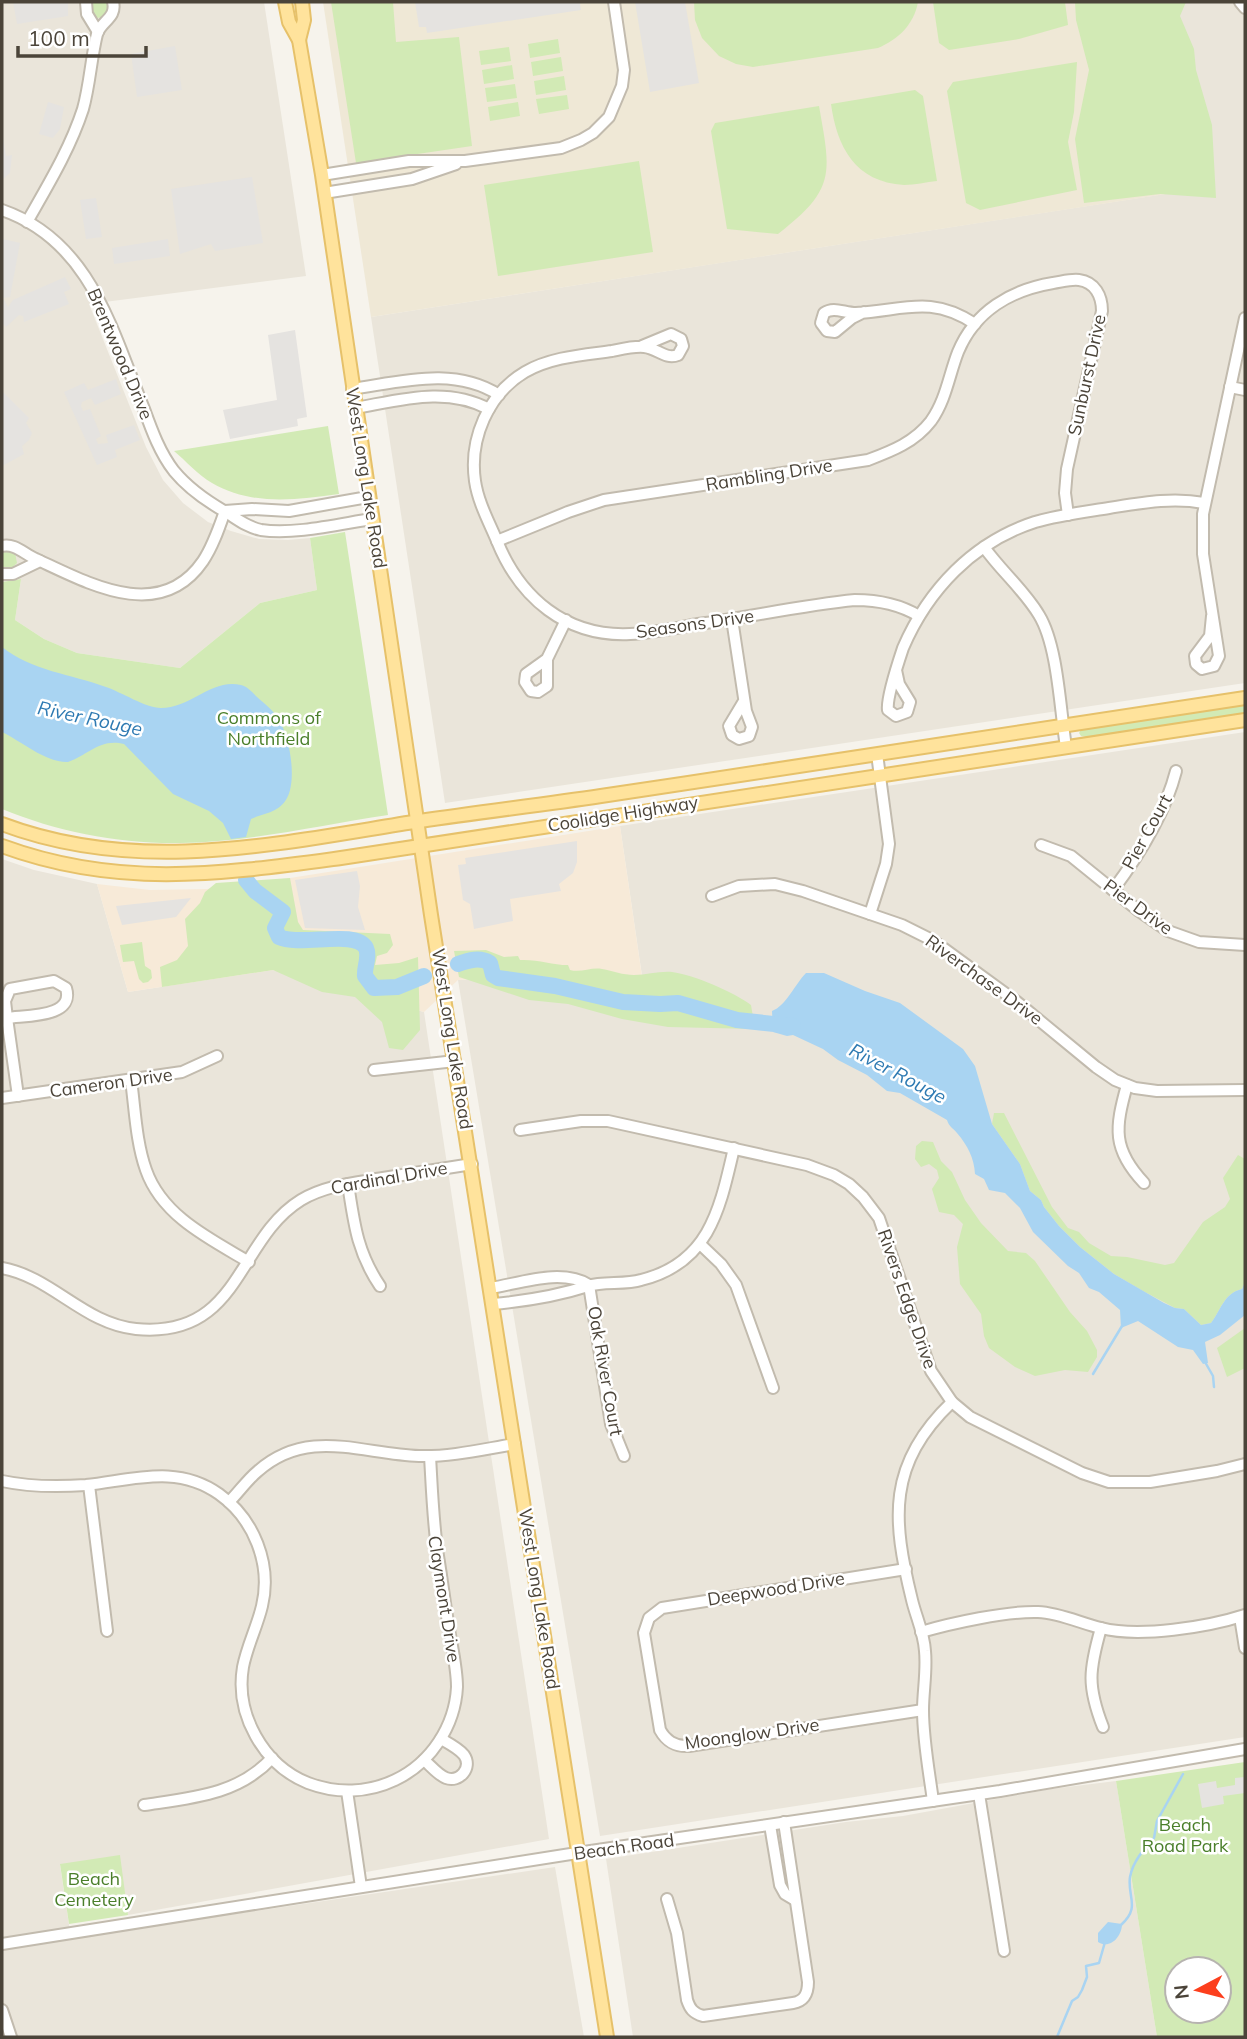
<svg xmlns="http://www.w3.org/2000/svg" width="1247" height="2039" font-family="Mulish,sans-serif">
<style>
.residential{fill:#eae5da}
.commercial{fill:#f7ead8}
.education{fill:#efe8d6}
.green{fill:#d2eab5;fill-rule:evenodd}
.parking{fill:#e5e3e0}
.water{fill:#a9d4f2}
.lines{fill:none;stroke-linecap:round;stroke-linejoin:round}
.stream{stroke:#a9d4f2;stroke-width:2.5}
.river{stroke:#a9d4f2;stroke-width:16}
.minor-casing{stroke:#c2bbae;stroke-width:14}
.major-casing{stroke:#e6c16a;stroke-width:16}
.minor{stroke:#fff;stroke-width:10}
.major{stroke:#ffe39c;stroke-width:12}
.labels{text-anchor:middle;stroke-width:5;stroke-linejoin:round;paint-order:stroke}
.street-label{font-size:18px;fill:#4b4439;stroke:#fff}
.park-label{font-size:18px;fill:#4a7f2a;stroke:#fff}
.water-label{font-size:19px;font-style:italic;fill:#2e7ab2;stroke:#fff}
</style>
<rect width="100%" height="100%" fill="#f6f3ec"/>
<g class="residential">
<path d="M2,2H264L306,276L89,304L146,447L163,480L183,503L208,522L231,531L259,539L288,540L310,538L317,590L260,603L180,668L77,653L44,639L15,620L21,579L2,582Z"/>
<path d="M1139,2H1245V683L445,803L371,317L1165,194Z"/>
<path d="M1245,732V1737L600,1836L458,980L498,978L646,1003L620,826Z"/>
<path d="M2,859L34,870L97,884L128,992L273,970L424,1012L549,1839L128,1915L119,1856L60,1865L71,1938L555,1867L584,2037H2Z"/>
<path d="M1116,1781L1157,2037H633L606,1859L846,1822L903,1816L1051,1789Z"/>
</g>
<path class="commercial" d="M620,826L646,1004L497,978L458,980L424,1012L273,970L128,992L97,884L150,890L207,889L290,878Z"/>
<path class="education" d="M323,2H1139L1166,194L371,317Z"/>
<g class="green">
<path d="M92,2H107L110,7L104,17L97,18L91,14Z"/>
<path d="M331,2H393L396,42L459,37L472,146L356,163Z"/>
<path d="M694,2H918C914,24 899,39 878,48L753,67L736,64L719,56L702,38L695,20Z"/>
<path d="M933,2H1065L1068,25L1019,39L949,50L939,43Z"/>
<path d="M1075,2H1186L1180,16L1194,49L1196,70L1212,125L1216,198L1160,194L1084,203L1075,139L1089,70L1076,20Z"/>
<path d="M558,39L560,53L530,58L528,44Z"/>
<path d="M509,47L511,61L481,65L479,51Z"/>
<path d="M561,57L563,71L533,76L531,62Z"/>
<path d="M1077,62L1074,112L1068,142L1077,190L980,210L966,203L947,91L953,82Z"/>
<path d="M512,65L514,79L484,84L482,70Z"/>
<path d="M564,76L566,90L536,95L534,81Z"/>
<path d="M515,84L517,98L487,102L485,88Z"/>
<path d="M915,90L923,96L937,181C926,182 915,185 904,185C855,182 837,147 831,104Z"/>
<path d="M567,95L569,109L539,114L536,99Z"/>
<path d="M518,102L520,116L490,121L488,107Z"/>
<path d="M819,106C831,174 836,189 778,234L727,229L711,131L715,123Z"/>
<path d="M639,161L653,252L498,276L484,185Z"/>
<path d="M328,426L339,494C295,500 252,506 212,483C198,475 186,461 174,451Z"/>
<path d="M345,532L388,815C320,825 250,842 180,843C119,844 58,832 2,809V582L21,579L15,620L44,639L77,653L180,668L260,603L317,590L310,538Z"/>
<path d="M9,549L15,553L17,563L10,570L3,569L2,551Z"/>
<path d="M1245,704V713L1086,737L1081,736L1079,733L1082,728Z"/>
<path d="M290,878L298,922L303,930L390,934L393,945L387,953L377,956L375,965L399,963L418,957L420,1030L403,1050L389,1048L382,1022L355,997L322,992L273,970L162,987L160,967L177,960L188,946L185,919L200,903L205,892L216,883Z"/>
<path d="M142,942L145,966L151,970L152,978L148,982L143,983L139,979L134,961L123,962L120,945Z"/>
<path d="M486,950L504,957L518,956L520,960C537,959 552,965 568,965L570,970C581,973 591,967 602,969C613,971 623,975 634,975C647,975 659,971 672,972C694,975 734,992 751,1005L755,1029L668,1027L622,1019L568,1004L529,1000L459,977L454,951Z"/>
<path d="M994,1113H1004L1052,1207L1068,1228L1079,1232L1089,1243L1111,1256L1127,1257L1165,1265L1174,1263L1203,1222L1225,1207L1230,1199L1223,1178L1238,1155L1245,1159V1282L1242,1289C1224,1293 1221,1310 1211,1323L1201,1325L1184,1309L1175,1308L1143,1291L1114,1274L1080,1247L1059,1226L1044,1207L1041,1200L1030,1191L1020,1164L992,1124Z"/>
<path d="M922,1141L933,1142L941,1161L952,1172L965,1200L981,1223L1008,1251L1026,1253L1035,1261L1070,1312L1087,1331L1097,1350V1357L1088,1372L1065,1370L1035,1376L1015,1367L989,1348L984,1336L981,1314L960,1284L957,1247L963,1224L954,1215L939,1212L932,1189L939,1178L937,1170L929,1164L921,1167L915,1159L916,1146Z"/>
<path d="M1245,1328V1368L1227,1377L1217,1348Z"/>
<path d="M1245,1762V2037H1157L1116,1781ZM1177,1969H1219V2011H1177Z"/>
<path d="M120,1855L128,1915L69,1924L60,1864Z"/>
</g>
<g class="parking">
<path d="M13,2H68V16L17,24Z"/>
<path d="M415,2H583L580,4L581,10L427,33L426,27H419Z"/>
<path d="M635,2H685L699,83L650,92Z"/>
<path d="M175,46L182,90L137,97L131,54Z"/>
<path d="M48,102L64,107L60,129L53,138L39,134Z"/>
<path d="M2,131L6,156L12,155L10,173L2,180Z"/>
<path d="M252,177L263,243L215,251L211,244L180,254L171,189Z"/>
<path d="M96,198L102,237L86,239L80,200Z"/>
<path d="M3,239L20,243L10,297L3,298L8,307L13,300L65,277L71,289L64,292L69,304L24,322L23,316L19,315L6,327L2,323Z"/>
<path d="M168,239L170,256L114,264L112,248Z"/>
<path d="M295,330L307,417L297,419L298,426L230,439L223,410L277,400L268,335Z"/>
<path d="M116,379L121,394L95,405L91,398L82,402L81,406L83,411L90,409L101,436L96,439L98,444L108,443L106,435L134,425L140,440L115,450L117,457L97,465L64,392L84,383L88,390Z"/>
<path d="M2,391L29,418L26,423L32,433L29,440L22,446L24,454L2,466Z"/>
<path d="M577,841V862L573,873L559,884L561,891L510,899L513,921L474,929L470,904L463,900L458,865L466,864L465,858Z"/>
<path d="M357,871L360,886L358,907L365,930L305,928L295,880Z"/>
<path d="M191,898L176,917L122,925L116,906Z"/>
<path d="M1245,1777V1793L1223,1796L1224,1804L1202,1808L1198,1784L1216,1781L1217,1788L1235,1785V1778Z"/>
</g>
<g class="water">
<path d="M2,647C32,671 71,674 106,687C121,692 146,708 161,708C191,708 212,678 241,685C248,687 252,692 257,697C265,704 274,711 279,720C290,737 297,780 287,798C279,813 264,813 251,819L246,837L231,839L223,823L209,811L173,794L124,744C100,738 88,755 68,762C46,763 21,741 2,732Z"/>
<path d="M806,973H824L865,991L900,1003L963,1049L975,1066L992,1124L1020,1164L1030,1191L1041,1200L1044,1207L1059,1226L1080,1247L1114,1274L1164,1303L1175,1308L1184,1309L1201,1325L1211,1323C1221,1310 1224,1293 1242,1289L1245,1282V1315L1220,1335L1205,1342L1208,1363L1203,1364L1193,1350L1178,1347L1138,1321L1121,1328L1120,1310L1099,1292L1089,1288L1079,1273L1068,1266L1033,1232L1020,1208L1005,1193L989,1190L984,1179L975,1174C974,1158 968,1146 957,1133C953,1128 949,1127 947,1120L900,1093L887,1091L867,1075L838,1060L823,1049L793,1035L787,1036L773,1032L772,1011C786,1006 795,984 806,973Z"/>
<path d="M1108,1922L1122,1924C1122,1936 1110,1950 1098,1942V1933Z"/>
</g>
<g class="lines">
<g class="stream">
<path d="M1205,1362L1213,1376L1214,1387"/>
<path d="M1093,1374L1122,1326"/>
<path d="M1121,1925C1141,1907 1127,1897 1130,1877C1133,1861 1144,1849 1154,1838L1157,1821L1183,1774"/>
<path d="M1057,2037L1072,2001L1078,1997L1082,1990L1087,1977L1086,1966L1099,1963L1105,1942"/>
</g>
<g class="river">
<path d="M246,880L255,891L283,912L275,928L279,937C300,947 356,929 366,948C370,957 364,967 365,976L374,988L397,987L424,976"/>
<path d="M458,964C469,960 480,957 490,963L493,975L498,978L555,986L623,1002L660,1004L678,1003L737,1020L793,1026"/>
</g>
<g class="minor-casing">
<g id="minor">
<path d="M86,2L87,14L98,32"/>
<path d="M1240,2L1245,8"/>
<path d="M322,175L409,161H465L561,148L581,140L593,133L609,117L622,86L624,70L614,2"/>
<path d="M324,193L412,179L456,164"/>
<path d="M2,210C91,241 112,331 144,409C152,431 160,453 174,471C188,488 205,500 224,511C236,518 246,527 261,530C294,535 339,524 372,519"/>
<path d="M27,222C48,185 70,149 83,109C90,84 91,58 97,34C101,21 117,18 113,2"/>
<path d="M864,312L852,318L835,332L827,331L821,323L824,313C834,306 844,313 856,313C902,311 930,294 975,324"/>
<path d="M642,346L671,334L681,339L683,346L678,355C665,360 657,348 644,347C634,346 622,349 612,351C583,355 551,357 525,372C488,394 469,439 475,481C478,502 489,522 497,541C520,598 566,637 630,634C653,633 676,628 698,624C750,617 803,605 855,600C878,600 899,604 919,616"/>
<path d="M1230,387L1245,390"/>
<path d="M352,389C401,382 454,366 499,395"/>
<path d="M355,408C401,400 446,386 489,409"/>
<path d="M225,511L252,509L289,511L368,497"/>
<path d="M497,541L568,512L604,500L868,460C892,451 915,442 931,421C946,400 949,375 958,352C975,311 1011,290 1053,283C1061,282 1070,279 1079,280C1095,282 1102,296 1102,311L1067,469L1065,493L1068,515"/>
<path d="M2,546C15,543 24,554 36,559C88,583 160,624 203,561C213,546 219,528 225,511"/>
<path d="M984,547C1001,571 1024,590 1039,615C1058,646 1060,710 1066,747"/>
<path d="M2,574H13L40,561"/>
<path d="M1212,616L1210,636L1195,656L1196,664L1202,669L1214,666L1219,656L1203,554V514L1245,318"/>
<path d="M732,619L746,711L752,727L749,736L739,739L732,735L729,726L744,701"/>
<path d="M547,659V686L538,692L531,691L525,682L526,674L547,659L566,620"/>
<path d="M896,670L899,684L910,702L907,712L896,716L888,710C886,699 899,660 903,648C928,590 973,542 1035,522C1059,515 1084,512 1109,508C1141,503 1172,497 1204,503"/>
<path d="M1041,845L1071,856L1139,911L1168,931L1199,942L1245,945"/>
<path d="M1113,890C1140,854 1165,814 1176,771"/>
<path d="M712,896L739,886L775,884L803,891L902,925L932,940L1017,1002L1096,1067L1115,1080L1135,1088L1157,1091L1245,1090"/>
<path d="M870,914L886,864L889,844L877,754"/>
<path d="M54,981L66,988C75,1018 26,1015 7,1018L5,1001L10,989Z"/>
<path d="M7,1018L18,1096"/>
<path d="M374,1070L455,1061"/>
<path d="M131,1080C135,1109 136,1142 146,1170C162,1216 210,1239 249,1262"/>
<path d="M1127,1085C1115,1128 1112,1149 1144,1183"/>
<path d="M2,1098L182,1072L217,1056"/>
<path d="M520,1130L581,1121H608L807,1165L834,1175L849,1184L863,1197L879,1218L931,1371L952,1402L970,1417L1082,1473L1109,1482H1150L1217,1471L1245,1464"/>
<path d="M348,1184C354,1223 357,1252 380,1286"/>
<path d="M700,1244L721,1264L736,1285L773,1388"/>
<path d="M2,1268C52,1277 84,1324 136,1329C241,1339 236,1240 301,1200C326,1185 355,1183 383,1178C413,1173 442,1169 472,1164"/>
<path d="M589,1285L611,1424L624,1456"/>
<path d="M491,1288C521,1283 562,1268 589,1285"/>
<path d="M493,1304C526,1301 557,1296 588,1286C603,1281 625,1285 641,1280C710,1263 720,1208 734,1148"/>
<path d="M2,1481C30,1487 58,1487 86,1485C133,1480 177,1464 219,1494C254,1519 272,1564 262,1606C257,1627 247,1646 243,1667C235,1714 263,1765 308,1783C337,1794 368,1793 395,1780C431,1763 455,1726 457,1687C457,1668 452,1648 449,1629C445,1605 442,1580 438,1556C433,1522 432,1490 430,1456"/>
<path d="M89,1485L107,1631"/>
<path d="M229,1502C239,1492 247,1480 258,1471C308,1427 361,1454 419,1456C451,1457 484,1449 515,1444"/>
<path d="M906,1569L662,1608L649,1618L644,1633L660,1730C666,1741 676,1747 689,1746L923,1710"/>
<path d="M1240,1617L1245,1648"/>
<path d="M1101,1628C1089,1670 1087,1686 1103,1727"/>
<path d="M921,1632C952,1623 1007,1611 1038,1612C1060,1613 1080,1623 1101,1628C1139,1638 1208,1627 1245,1615"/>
<path d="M424,1760C430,1765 438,1775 446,1778C459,1783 473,1768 464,1755C458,1748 448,1743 441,1739"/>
<path d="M347,1791L361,1887"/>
<path d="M979,1794L1004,1951"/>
<path d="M933,1801C929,1771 923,1740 923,1710C923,1691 927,1671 925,1651C924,1633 916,1617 912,1600C892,1519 887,1464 952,1402"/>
<path d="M144,1805C191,1798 238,1795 272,1758"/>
<path d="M770,1825L780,1885L785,1894L795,1900"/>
<path d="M667,1899L677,1933L687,2000C690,2009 693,2013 703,2016L793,2003C805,2001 808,1993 808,1982L784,1822"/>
<path d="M2,1944L577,1853L1000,1791L1245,1749"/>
<path d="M2,2010L11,2037"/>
</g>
</g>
<g class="major-casing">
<g id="major">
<path d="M285,2L289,22L299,40L322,175L431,915L607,2037"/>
<path d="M299,40L304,20L302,2"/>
<path d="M2,824C140,876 279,843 420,821C480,812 541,805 601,796C816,764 1031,731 1245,698"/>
<path d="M2,846C119,889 221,874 341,858L1245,720"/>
</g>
</g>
<use href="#minor" class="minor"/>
<use href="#major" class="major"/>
</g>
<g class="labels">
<g class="street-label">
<text transform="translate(120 354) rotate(67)" y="6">Brentwood Drive</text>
<text transform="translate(1087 375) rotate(-78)" y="6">Sunburst Drive</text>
<text transform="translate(769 475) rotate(-9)" y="6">Rambling Drive</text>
<text transform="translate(366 478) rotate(81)" y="6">West Long Lake Road</text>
<text transform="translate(695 624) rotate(-8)" y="6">Seasons Drive</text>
<text transform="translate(623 814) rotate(-9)" y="6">Coolidge Highway</text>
<text transform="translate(1147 832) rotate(-61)" y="6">Pier Court</text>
<text transform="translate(1138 907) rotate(36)" y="6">Pier Drive</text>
<text transform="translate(984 980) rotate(36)" y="6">Riverchase Drive</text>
<text transform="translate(452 1039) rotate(81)" y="6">West Long Lake Road</text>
<text transform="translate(111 1083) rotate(-8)" y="6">Cameron Drive</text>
<text transform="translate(389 1178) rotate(-10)" y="6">Cardinal Drive</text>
<text transform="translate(907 1299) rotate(71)" y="6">Rivers Edge Drive</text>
<text transform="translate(605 1371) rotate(80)" y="6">Oak River Court</text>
<text transform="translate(776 1589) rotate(-9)" y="6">Deepwood Drive</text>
<text transform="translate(444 1599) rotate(81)" y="6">Claymont Drive</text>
<text transform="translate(539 1599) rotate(81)" y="6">West Long Lake Road</text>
<text transform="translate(752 1734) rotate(-8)" y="6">Moonglow Drive</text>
<text transform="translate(624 1847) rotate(-8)" y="6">Beach Road</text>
</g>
<g class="park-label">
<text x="269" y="724">Commons of<tspan x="269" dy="21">Northfield</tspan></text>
<text x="1185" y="1831">Beach<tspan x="1185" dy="21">Road Park</tspan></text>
<text x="94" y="1885">Beach<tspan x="94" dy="21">Cemetery</tspan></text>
</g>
<g class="water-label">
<text transform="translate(90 718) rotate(12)" y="7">River Rouge</text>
<text transform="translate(898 1073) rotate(28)" y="7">River Rouge</text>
</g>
</g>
<rect width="1247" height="2039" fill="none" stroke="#4b4439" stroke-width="7"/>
<g transform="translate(1198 1990) rotate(263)"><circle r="33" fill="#ffffff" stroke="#b7b4b0" stroke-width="2"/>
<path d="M0-5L12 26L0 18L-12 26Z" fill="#fc3f1d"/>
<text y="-10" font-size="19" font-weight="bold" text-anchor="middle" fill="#4b4439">N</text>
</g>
<path d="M18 46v10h128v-10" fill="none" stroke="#4b4439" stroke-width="3.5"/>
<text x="28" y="46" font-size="21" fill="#4b4439" stroke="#ffffff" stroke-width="5" paint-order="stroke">100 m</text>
</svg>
